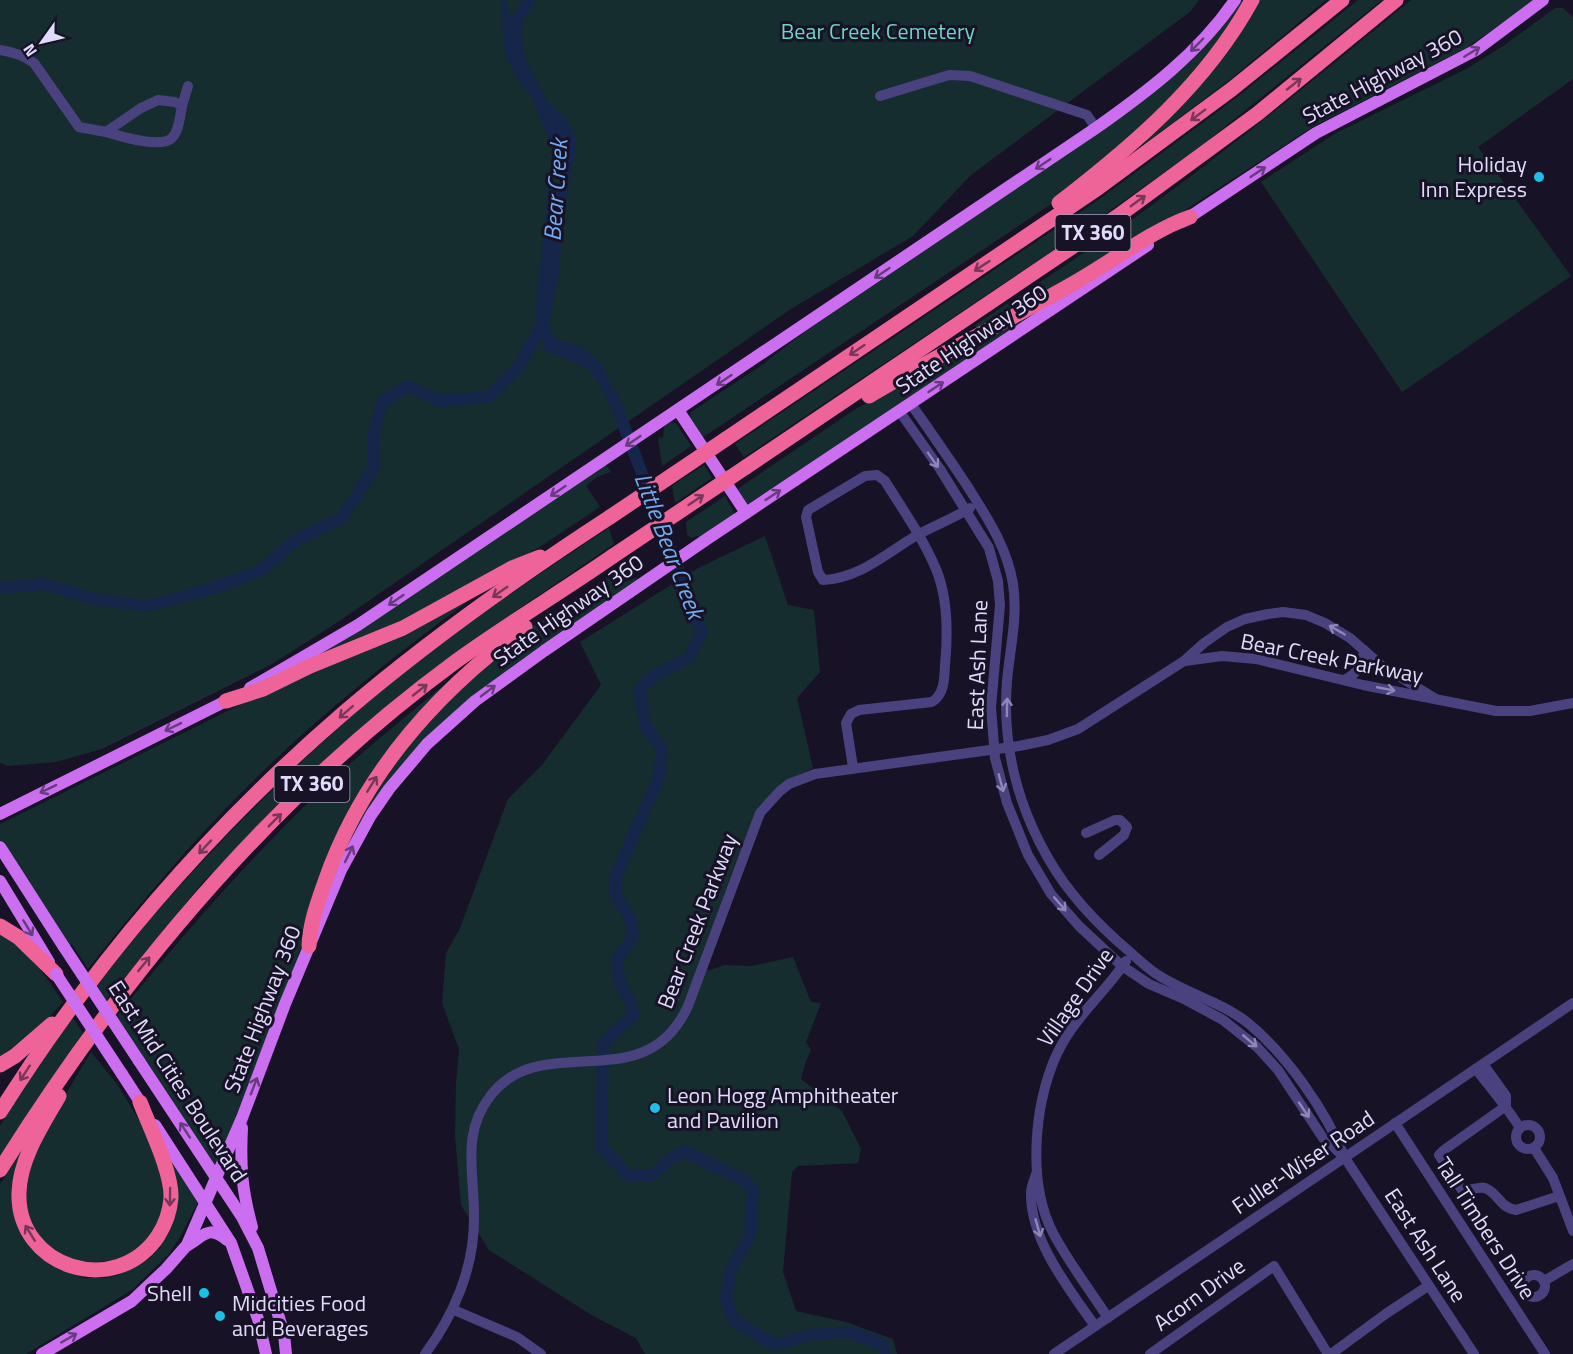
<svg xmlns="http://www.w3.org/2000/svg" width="1573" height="1354" font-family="'Titillium Web',sans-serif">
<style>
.green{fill:#162d2f}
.water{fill:#16264b}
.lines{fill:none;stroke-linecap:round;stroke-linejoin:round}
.river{stroke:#16264b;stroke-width:12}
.minor{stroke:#4a427f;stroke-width:10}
.major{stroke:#cb6eef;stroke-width:12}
.highway{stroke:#ee6398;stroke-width:15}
.major-bridge{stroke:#cb6eef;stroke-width:12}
.highway-bridge{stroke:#ee6398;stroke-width:15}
.oneway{stroke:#683b80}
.oneway2{stroke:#783659}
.oneway3{stroke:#8e87b7}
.poi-dot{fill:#1cbfe6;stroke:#171226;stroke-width:2}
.labels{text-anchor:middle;stroke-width:6;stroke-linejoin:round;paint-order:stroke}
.shield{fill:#171226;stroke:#a49fbb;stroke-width:1.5}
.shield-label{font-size:21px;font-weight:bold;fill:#e1dbfb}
.park-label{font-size:22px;fill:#6ed4c4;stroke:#171226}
.street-label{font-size:22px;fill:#e1dbfb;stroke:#171226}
.poi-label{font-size:22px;fill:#e1dbfb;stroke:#171226;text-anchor:end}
.water-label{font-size:24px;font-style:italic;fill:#74abf0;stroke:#171226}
</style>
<rect width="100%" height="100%" fill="#171226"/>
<g class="green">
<path d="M0,0H1199L1191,11L971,175L913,236L791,309L338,622L272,664L102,749L56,762L8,766L0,763Z"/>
<path d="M1240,0H1245L1186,88L1057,200L702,438L689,416L691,412L759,367L806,331L1079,146Z"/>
<path d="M1256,0H1326L1227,82L1146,143L1143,139Z"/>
<path d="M1358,0H1382L1200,147L1070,239L744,457L735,444L1101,198L1236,98Z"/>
<path d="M1411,0H1535L1466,48L1314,126L1170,220L977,330L975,325C1029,289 1084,254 1137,216C1231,148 1321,74 1411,0Z"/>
<path d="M1555,8H1563L1573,17V79L1478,147L1571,276L1402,392L1261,182L1336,133L1466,69L1503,46Z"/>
<path d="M1064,297L748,504L736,490L854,410L941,360Z"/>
<path d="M670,422L676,423L691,446L662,466L658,439L659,437L663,438L664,427Z"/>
<path d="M606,465L611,472L597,477L586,486L600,507L538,548L445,602L323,656L321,653Z"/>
<path d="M704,465L712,478L675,503L672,486Z"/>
<path d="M725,496L735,515L702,539L698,536L691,538L687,534L686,522Z"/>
<path d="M609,528L614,544L485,632L429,674L233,852L203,882L106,1000L97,985C120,957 142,928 166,901C245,813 330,730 423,657C482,611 546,570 609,528Z"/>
<path d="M765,536L788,605L814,610L820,672L797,698L813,768L788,781L758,809L733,870L697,968L710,970L725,965L751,966L793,957L811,1002L821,1003L806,1042L811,1050L806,1061L801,1079L842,1111L861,1149L858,1163L798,1166L792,1172L783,1272L796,1311L846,1322L893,1339L897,1354H645L636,1338L593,1316L489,1250L461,1205L455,1136L456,1084L459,1049L442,1003L446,953L460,928L508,799L542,765L601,685L580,642L698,568Z"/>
<path d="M616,571L626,582L637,577L638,581C558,635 471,687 406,760C378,791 359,828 339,864L364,809L426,721L505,647L542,619L543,620Z"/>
<path d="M471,599C388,660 306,726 234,800C182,853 134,911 88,969L72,944L69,945L0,840V824L294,678Z"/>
<path d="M457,674L382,762L303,941L282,1003L215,1167L117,1016C184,933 254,853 332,780C372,743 416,709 457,674Z"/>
<path d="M0,933C26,946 47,978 63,1002L32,1036L0,1060Z"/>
<path d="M73,1018L83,1033L0,1157V1126L44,1057Z"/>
<path d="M91,1052L117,1084L142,1125L155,1152L167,1196L156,1233L132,1256L84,1265L54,1253L31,1226L24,1191L28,1170L48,1124Z"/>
<path d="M34,1128L15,1186L46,1262L58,1269L84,1278H105L116,1276L148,1260L161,1247L158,1244L169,1166L175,1162L198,1202L180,1237L168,1255L132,1290L26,1354H0V1185Z"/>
</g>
<g class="water">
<path d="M501,0H505C517,31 523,62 542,91L529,94C521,83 511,71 507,57C501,39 503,19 501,0Z"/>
<path d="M549,102C561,114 576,127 576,145C576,158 570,170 570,183L552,175L551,144L536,108Z"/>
<path d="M549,181L569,189L562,217L560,268L551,314L535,316Z"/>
<path d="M545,340L595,364L608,378L622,410L614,412L599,383L587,368L542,349Z"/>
</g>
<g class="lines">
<g class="river">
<path d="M517,50L515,22L529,0"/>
<path d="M528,79L539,99L553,118"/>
<path d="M542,324L550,343L581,353L600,372"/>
<path d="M613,397L702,632L689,658L655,675L640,689L645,726L662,749L659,777L616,876V896L631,920L633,936L617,960L620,984L632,1005L633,1016L603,1043L601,1147L628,1175H652L673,1157L686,1152L744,1180L753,1190L750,1236L731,1270L726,1299L734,1321L775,1345L810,1335L849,1332L882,1344L886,1354"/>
<path d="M0,588L44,584L94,599L149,606L214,588L260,571L296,540L342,518L374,468L373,436L383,401L408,386L440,401L489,397L520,365L542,324L545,298"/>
</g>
<g class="minor">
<path d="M0,50C13,52 23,55 34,63L79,127L106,132"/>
<path d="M880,96L949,75L970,76L1087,115L1096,128"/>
<path d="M158,100L175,102L182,106C180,116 179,131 172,138C160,149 120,136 106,132L141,108Z"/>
<path d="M182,106L188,86"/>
<path d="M911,404C930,431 948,457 966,484C986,516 1007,546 1013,584C1018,617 1010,648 1007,681C1002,743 1017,804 1048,858C1069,895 1098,925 1130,952C1138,959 1146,967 1155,973C1184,993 1220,1001 1248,1023C1287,1055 1326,1111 1345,1158L1474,1354"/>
<path d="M900,412L940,469L989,548L998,581L1000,605L991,707L995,758L1007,803L1028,855L1051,894L1079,926L1122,966L1149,984L1186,1000L1223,1020L1257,1047L1278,1070L1323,1138L1342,1155"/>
<path d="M1185,661L1222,656L1256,659L1363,685L1496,711H1530L1573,703"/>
<path d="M1344,680C1358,673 1363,665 1364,650"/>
<path d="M853,767L846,723L851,714L859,710L932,702C945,693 944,679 945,665C948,634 948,598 936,569C923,538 903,510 885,481L877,475L865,476L808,510L806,517L818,572L823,580C860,579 889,551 919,534C936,525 954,518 970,508"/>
<path d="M1086,833L1115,820H1120L1127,827L1124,835L1099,855"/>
<path d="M1483,1064L1506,1096V1106"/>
<path d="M1476,1069C1491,1089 1507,1107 1520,1128"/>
<path d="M1506,1106L1444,1150L1439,1155L1462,1190C1470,1191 1481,1185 1487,1189C1499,1195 1501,1208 1516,1210L1559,1196"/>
<path d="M1395,1123L1545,1354"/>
<circle cx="1528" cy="1137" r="12"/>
<path d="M1534,1148L1553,1178L1573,1231"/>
<path d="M1036,1174C1034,1180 1031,1187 1031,1193C1030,1240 1069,1289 1095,1326"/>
<circle cx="1534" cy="1286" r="11"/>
<path d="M1544,1281L1573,1264"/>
<path d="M454,1310L517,1337L541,1354"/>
<path d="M1108,1318C1090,1290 1069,1263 1053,1233C1026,1181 1034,1094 1062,1044C1079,1013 1107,990 1126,961"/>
<path d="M425,1354C454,1315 474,1268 474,1219C475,1174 460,1134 491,1095C544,1028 645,1101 688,1006L760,813L780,791L789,784L815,774L1019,746L1048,740L1078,729L1184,661L1204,643L1227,627L1245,619L1268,614L1283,612L1306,615L1325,623L1350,638L1382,666L1436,699"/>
<path d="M1054,1354L1573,1003"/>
<path d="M1150,1354L1274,1266L1328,1354"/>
<path d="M1331,1354L1387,1313L1428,1286"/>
</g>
<g class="major">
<path d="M1182,222L1316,133L1476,50L1543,0"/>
<path d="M678,410L746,513"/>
<path d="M250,688L358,625L1096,128C1147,92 1199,53 1235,0"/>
<path d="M0,814L232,698"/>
<path d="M0,847L64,947"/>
<path d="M0,881L49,962"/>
<path d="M139,1061L242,1217L258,1248L284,1334L286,1354"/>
<path d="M122,1074L144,1108"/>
<path d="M155,1125L231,1243L258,1319L266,1354"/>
<path d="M242,1128C240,1167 242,1190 252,1227"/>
<path d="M188,1245C205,1235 208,1225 227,1240"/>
<path d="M42,1354L132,1301L166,1269L187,1245L242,1118L285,1004L341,870L371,815L389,789L427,744L475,701L544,651L707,539L1148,245"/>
</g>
<g class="highway">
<path d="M1059,203C1134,145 1206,84 1252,0"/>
<path d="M869,396C936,356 1006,322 1074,283C1111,262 1151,231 1190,217"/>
<path d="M726,439L1098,188L1232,89L1342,0"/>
<path d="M746,467L1118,216L1257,114L1396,0"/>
<path d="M226,701L263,689L310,666L403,628L512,568L540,557"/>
<path d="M0,926L18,937L56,974"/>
<path d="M309,946C310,922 318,902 326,879C363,774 435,693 525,627"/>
<path d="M0,1065L15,1056L52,1024"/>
<path d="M59,1096C43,1124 20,1158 19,1192C16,1268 116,1299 158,1236C165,1225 170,1211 171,1198C172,1172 150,1128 140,1102"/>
<path d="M0,1112C94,963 212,826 346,711C429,640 518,577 610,517"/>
<path d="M0,1170C121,977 270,798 455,662C506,625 561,592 613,556"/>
</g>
<g class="major-bridge">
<path d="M64,947L139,1061"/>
<path d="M56,974L122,1074"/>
</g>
<g class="highway-bridge">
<path d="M610,517L726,439"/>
<path d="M613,556L746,467"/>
</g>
</g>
<defs><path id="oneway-shaft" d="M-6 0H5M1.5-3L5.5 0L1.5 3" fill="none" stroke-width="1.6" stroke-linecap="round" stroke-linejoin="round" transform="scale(1.5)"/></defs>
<g class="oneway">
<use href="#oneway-shaft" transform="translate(1197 45) rotate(134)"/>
<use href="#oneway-shaft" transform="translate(1472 52) rotate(-32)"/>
<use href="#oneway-shaft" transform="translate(1043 164) rotate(146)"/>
<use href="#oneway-shaft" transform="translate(1258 172) rotate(-34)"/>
<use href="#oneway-shaft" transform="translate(882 273) rotate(146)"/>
<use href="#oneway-shaft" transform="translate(724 380) rotate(146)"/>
<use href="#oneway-shaft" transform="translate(936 387) rotate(-34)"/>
<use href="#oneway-shaft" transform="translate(633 441) rotate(146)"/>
<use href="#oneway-shaft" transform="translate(558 491) rotate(146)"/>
<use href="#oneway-shaft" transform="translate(773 495) rotate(-33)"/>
<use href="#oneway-shaft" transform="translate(396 600) rotate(146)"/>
<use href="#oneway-shaft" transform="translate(488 691) rotate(-37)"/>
<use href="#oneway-shaft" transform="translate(173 727) rotate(154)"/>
<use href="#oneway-shaft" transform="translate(48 789) rotate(154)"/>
<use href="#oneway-shaft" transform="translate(349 854) rotate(-64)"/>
<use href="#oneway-shaft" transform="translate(28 928) rotate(59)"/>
<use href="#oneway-shaft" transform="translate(254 1086) rotate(-69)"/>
<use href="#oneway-shaft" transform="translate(185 1130) rotate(-123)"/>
<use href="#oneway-shaft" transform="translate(69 1338) rotate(-30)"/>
</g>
<g class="oneway2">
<use href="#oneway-shaft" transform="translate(1294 84) rotate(-38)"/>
<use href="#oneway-shaft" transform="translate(1198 115) rotate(143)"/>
<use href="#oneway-shaft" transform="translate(1138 201) rotate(-36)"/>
<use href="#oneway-shaft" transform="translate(982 266) rotate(147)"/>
<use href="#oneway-shaft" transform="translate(857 350) rotate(146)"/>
<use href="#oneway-shaft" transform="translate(696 500) rotate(-34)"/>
<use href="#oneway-shaft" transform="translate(500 592) rotate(145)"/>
<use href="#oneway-shaft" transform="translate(420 690) rotate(-38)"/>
<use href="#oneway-shaft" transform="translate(346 712) rotate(139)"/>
<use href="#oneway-shaft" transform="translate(372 784) rotate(-58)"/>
<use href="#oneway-shaft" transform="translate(275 820) rotate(-45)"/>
<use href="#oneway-shaft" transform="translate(205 847) rotate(133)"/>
<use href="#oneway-shaft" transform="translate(144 964) rotate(-51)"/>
<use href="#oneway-shaft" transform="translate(25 1073) rotate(123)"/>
<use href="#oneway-shaft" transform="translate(170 1197) rotate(91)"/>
<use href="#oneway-shaft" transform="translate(30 1233) rotate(-122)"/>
</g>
<g class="oneway3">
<use href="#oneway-shaft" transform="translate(933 460) rotate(55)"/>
<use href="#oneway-shaft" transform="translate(1337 630) rotate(-150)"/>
<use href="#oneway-shaft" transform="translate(1386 689) rotate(11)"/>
<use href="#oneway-shaft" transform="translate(1007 707) rotate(-89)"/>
<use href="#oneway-shaft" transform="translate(1001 783) rotate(75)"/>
<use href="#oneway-shaft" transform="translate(1060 904) rotate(49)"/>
<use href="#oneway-shaft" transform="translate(1250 1041) rotate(40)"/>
<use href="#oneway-shaft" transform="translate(1304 1110) rotate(56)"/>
<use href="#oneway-shaft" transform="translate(1038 1228) rotate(74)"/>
</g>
<g class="poi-dot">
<circle cx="1539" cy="177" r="6"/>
<circle cx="655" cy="1108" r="6"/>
<circle cx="204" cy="1293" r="6"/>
<circle cx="220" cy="1316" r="6"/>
</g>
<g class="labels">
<g class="shield">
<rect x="1055.5" y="215" width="75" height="36" rx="4.5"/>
<rect x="274.5" y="766" width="75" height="36" rx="4.5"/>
</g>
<g class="shield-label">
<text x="1093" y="240">TX 360</text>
<text x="312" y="791">TX 360</text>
</g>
<g class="park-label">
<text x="878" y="39">Bear Creek Cemetery</text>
</g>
<g class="street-label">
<text transform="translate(1382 76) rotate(-28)" y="8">State Highway 360</text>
<text transform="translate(971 339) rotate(-34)" y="8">State Highway 360</text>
<text transform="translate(568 610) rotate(-35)" y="8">State Highway 360</text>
<text transform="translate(1332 658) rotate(11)" y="8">Bear Creek Parkway</text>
<text transform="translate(977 665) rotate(-88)" y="8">East Ash Lane</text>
<text transform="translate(697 921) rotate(-69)" y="8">Bear Creek Parkway</text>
<text transform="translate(1075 997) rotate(-55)" y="8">Village Drive</text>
<text transform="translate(262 1009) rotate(-69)" y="8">State Highway 360</text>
<text transform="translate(178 1081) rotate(57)" y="8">East Mid Cities Boulevard</text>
<text transform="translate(1303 1162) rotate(-34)" y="8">Fuller-Wiser Road</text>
<text transform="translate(1486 1228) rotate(57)" y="8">Tall Timbers Drive</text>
<text transform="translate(1426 1245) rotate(57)" y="8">East Ash Lane</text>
<text transform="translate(1199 1294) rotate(-36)" y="8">Acorn Drive</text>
</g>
<g class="poi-label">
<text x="1527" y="172">Holiday<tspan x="1527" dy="25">Inn Express</tspan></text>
<text x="667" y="1103" text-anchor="start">Leon Hogg Amphitheater<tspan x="667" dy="25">and Pavilion</tspan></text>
<text x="192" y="1301">Shell</text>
<text x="232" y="1311" text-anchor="start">Midcities Food<tspan x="232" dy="25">and Beverages</tspan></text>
</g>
<g class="water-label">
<text transform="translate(556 190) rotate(-86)" y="8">Bear Creek</text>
<text transform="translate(669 546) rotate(69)" y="8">Little Bear Creek</text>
</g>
</g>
<g transform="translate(42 42) rotate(236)" stroke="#171226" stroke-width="4.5" paint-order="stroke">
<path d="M0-4.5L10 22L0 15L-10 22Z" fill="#e1dbfb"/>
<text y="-9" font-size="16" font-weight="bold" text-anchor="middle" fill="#e1dbfb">N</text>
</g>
</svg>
